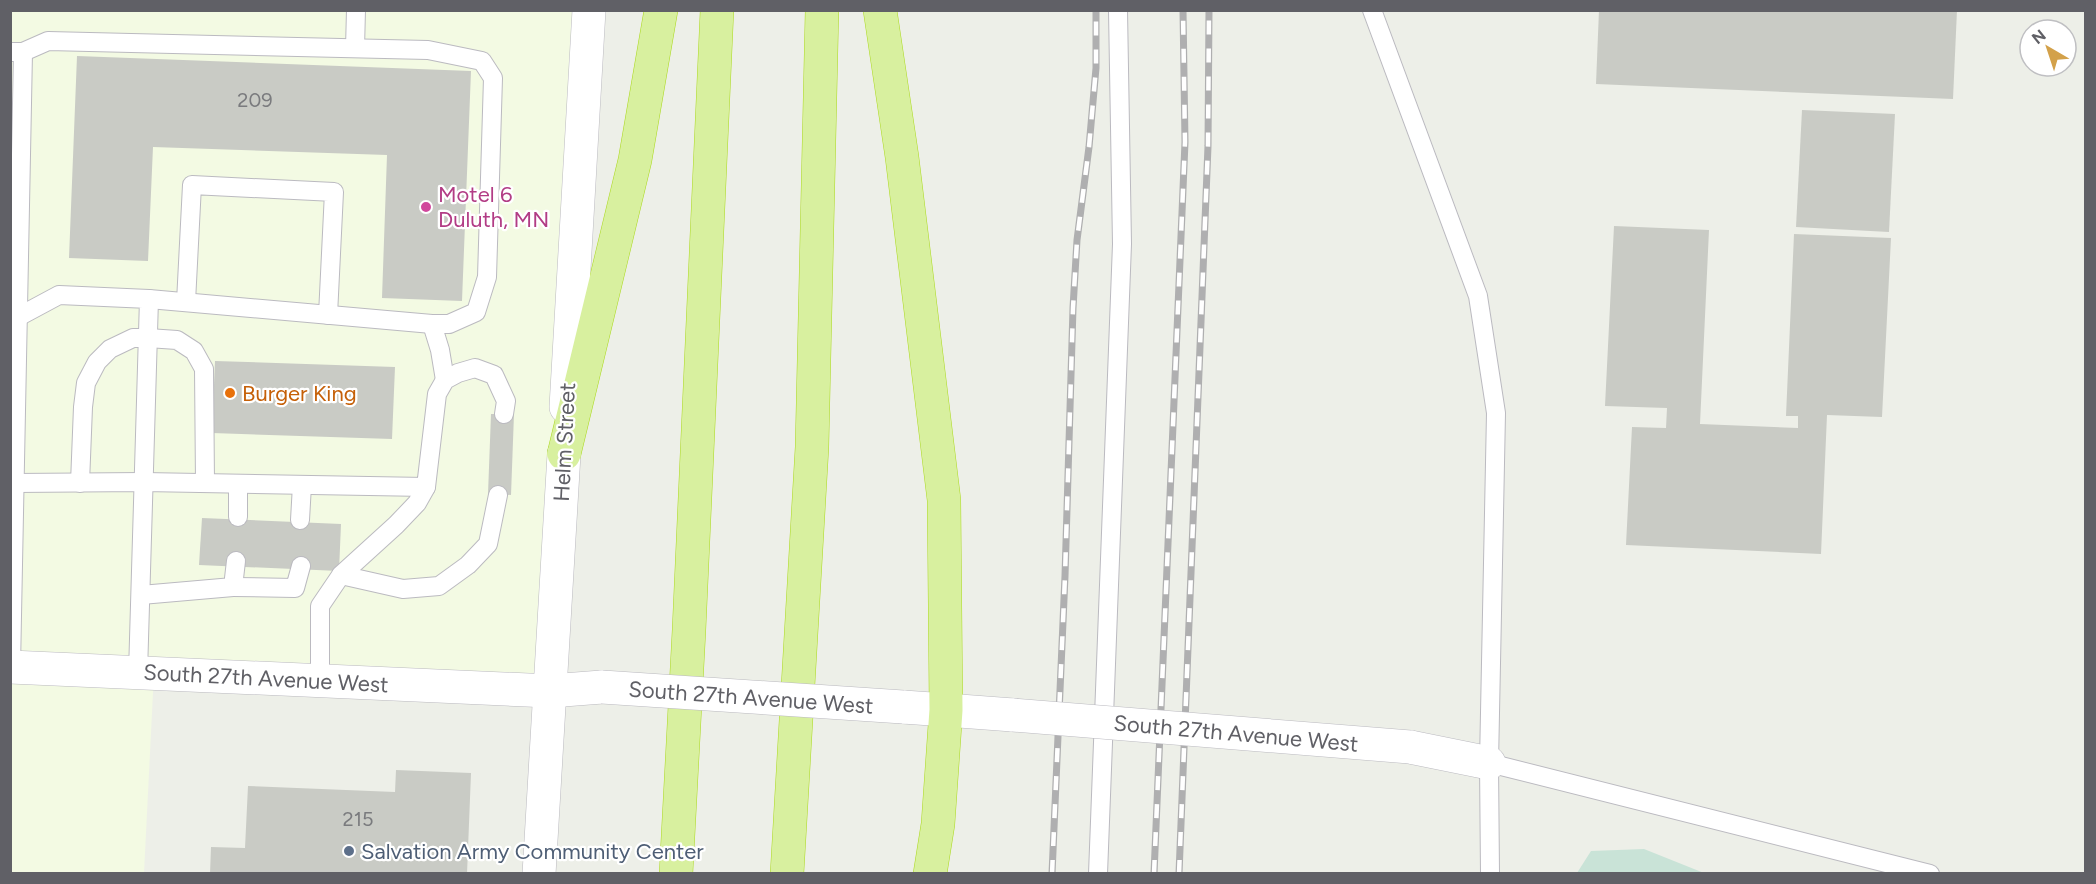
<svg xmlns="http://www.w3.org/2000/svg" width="2096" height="884" font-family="Figtree,sans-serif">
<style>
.commercial{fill:#f3fae3}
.green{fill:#c9e3d7}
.building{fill:#c9cbc5}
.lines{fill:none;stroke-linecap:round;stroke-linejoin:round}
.lane-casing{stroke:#bbbac0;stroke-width:20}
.street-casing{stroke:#bbbac0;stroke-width:34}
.secondary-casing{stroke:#bab9bf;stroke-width:34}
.highway-casing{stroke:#acd91f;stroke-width:34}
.lane{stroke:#fff;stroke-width:18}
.street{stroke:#fff;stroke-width:33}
.secondary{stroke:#fff;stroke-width:33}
.highway{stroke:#d8f09f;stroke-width:33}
.rail-casing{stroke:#afafb0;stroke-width:7}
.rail{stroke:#fff;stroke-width:4.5;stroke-dasharray:14;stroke-linecap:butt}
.street-bridge-casing{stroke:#bbbac0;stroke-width:34;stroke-linecap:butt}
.secondary-bridge-casing{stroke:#bab9bf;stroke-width:34;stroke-linecap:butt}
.street-bridge{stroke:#fff;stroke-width:33}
.secondary-bridge{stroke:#fff;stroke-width:33}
.hotel-dot{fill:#d1479c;stroke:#fff;stroke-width:2}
.food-dot{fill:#e8710a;stroke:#fff;stroke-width:2}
.service-dot{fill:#5c6f8a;stroke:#fff;stroke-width:2}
.labels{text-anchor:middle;stroke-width:4.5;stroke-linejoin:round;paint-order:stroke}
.number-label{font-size:20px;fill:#7a7b7e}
.hotel-label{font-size:22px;fill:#b23c85;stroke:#fff;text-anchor:start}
.food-label{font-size:22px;fill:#c56008;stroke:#fff;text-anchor:start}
.street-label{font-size:22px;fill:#606066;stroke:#fff}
.service-label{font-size:22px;fill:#4e5e75;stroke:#fff;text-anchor:start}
</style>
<rect width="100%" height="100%" fill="#edefe8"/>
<path class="commercial" d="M10,11H589L550,691L154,673L144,873H11Z"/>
<path class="green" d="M1644,849L1704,873H1577L1591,851Z"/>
<g class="building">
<path d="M1599,10H1957L1953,99L1596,84Z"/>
<path d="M77,56L471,71L462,301L382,298L387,155L153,147L148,261L69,258Z"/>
<path d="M1802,110L1895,114L1889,232L1796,227Z"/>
<path d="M1614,226L1709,230L1700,424L1798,428V416H1786L1794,234L1891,238L1882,417L1827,415L1821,554L1626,545L1632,427L1666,428L1667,408L1605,406Z"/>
<path d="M215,361L395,367L392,439L212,433Z"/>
<path d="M491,414H514L511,495L488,494Z"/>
<path d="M202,518L341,524L339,571L199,565Z"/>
<path d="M396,770L471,773L467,874H210L211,847L245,848L248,786L395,792Z"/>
</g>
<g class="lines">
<g class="lane-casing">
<g id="lane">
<path d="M1372,10L1478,296L1496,413L1489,763L1490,874"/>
<path d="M355,48L356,10"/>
<path d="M23,52L48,41L428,50L482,61L493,78L487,277L476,312L449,324H432L149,299"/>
<path d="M186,302L192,185L334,192L328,315"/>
<path d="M10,319L18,317L59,295L149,299L138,673"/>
<path d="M432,324L440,350L445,380"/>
<path d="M14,483L144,482L426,487L437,394L445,380L458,373L475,368L494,375L506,401L504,414"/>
<path d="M80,483L83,407L86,383L97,362L110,349L133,338H148L177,340L194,351L204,369L205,483"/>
<path d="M238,517V484"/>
<path d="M300,520L302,485"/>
<path d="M341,575L403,589L439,586L468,565L488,544L498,495"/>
<path d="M233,587L295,588L301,566"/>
<path d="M141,595L233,587L236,561"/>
<path d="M11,667L23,52H12"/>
<path d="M320,681V606L341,575L396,525L417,503L426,487"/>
<path d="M1489,763L1930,874"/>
<path d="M1098,874L1122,244L1118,10"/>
</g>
</g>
<g class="street-casing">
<g id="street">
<path d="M566,407L589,10"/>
<path d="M946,710L1013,715"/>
<path d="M1410,747L1489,763"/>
</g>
</g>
<g class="secondary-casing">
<g id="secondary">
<path d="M10,667L550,691L602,687"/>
<path d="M903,707L946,710"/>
<path d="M539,874L564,454"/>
</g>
</g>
<g class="highway-casing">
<g id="highway">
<path d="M880,10L902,157L944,500L946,710L938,824L930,874"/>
<path d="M564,454L635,160L661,10"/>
<path d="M676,874L689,630L717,10"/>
<path d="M787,874L812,447L822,10"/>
</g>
</g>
<use href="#lane" class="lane"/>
<use href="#street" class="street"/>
<use href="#secondary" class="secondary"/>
<use href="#highway" class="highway"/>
<g class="rail-casing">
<g id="rail">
<path d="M1052,874L1065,576L1073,308L1077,240L1089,147L1096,68V10"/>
<path d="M1154,874L1185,142L1183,10"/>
<path d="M1179,874L1208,146L1209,10"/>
</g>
</g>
<use href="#rail" class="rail"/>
<g class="street-bridge-casing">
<path id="street-bridge" d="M1013,715L1410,747"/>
</g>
<g class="secondary-bridge-casing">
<path id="secondary-bridge" d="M602,687L903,707"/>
</g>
<use href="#street-bridge" class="street-bridge"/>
<use href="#secondary-bridge" class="secondary-bridge"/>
</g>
<circle class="hotel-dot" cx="426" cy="207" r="6"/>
<circle class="food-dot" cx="230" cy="393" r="6"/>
<circle class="service-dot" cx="349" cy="851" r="6"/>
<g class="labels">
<g class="number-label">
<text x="255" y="107">209</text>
<text x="358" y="826">215</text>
</g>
<g class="hotel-label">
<text x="438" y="202">Motel 6<tspan x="438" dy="25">Duluth, MN</tspan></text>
</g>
<g class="food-label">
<text x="242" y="401">Burger King</text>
</g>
<g class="street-label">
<text transform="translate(564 442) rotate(-87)" y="8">Helm Street</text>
<text transform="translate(266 678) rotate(3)" y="8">South 27th Avenue West</text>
<text transform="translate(751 697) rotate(4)" y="8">South 27th Avenue West</text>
<text transform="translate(1236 733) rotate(5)" y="8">South 27th Avenue West</text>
</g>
<g class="service-label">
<text x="361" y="859">Salvation Army Community Center</text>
</g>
</g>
<rect width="2096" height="884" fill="none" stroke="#606066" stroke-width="24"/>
<g transform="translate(2048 48) rotate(321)"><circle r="28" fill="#ffffff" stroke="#bfbfc2" stroke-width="1.5"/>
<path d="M0-4.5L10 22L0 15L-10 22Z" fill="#d3a14a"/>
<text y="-9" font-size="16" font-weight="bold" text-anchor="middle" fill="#606066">N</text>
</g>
</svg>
